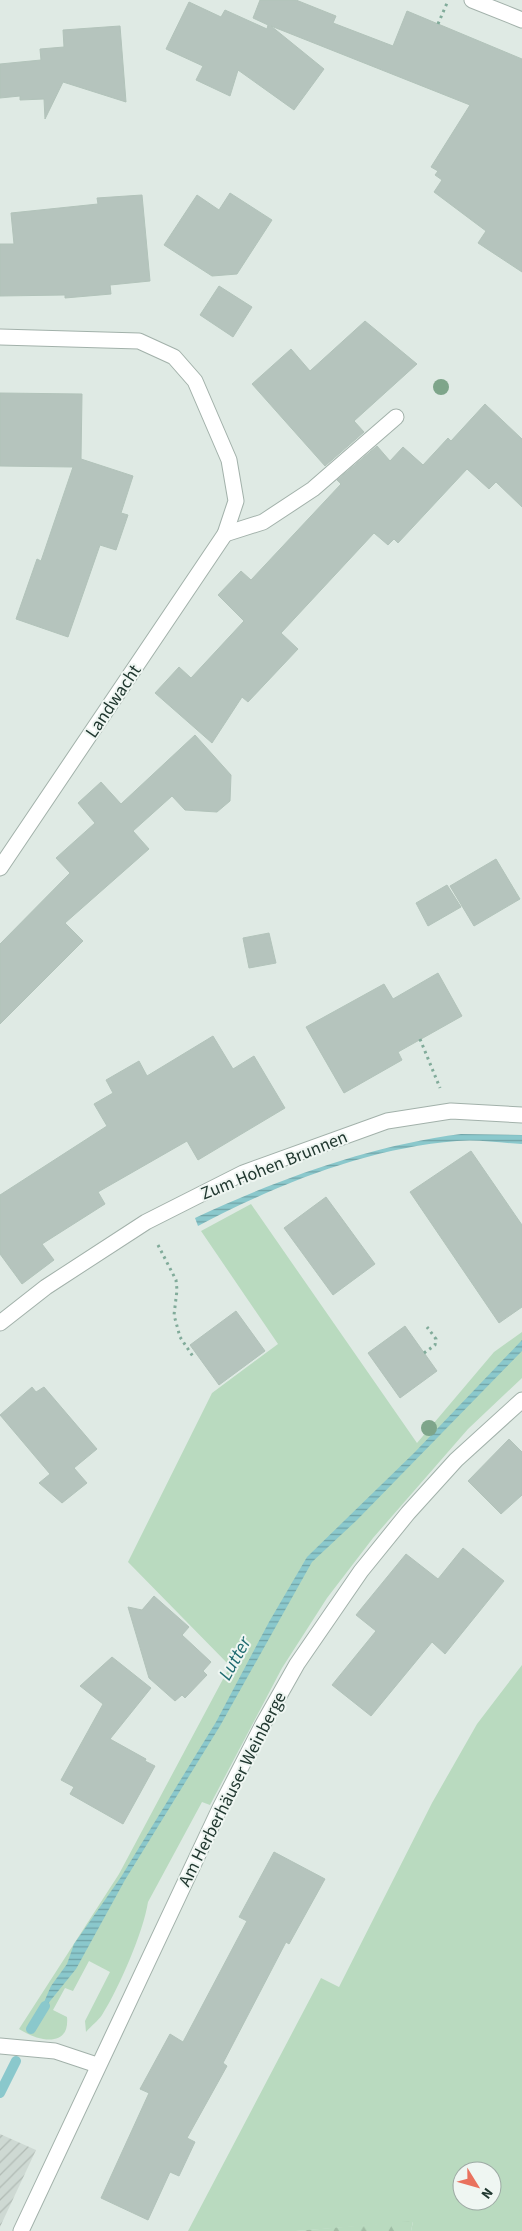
<svg xmlns="http://www.w3.org/2000/svg" width="522" height="2231" font-family="'Source Sans 3',sans-serif">
<style>
.industrial{fill:url(#industrial-furrows)}
.green{fill:#b9dabf;fill-rule:evenodd}
.forest{fill:url(#forest-firs)}
.water{fill:url(#water-rules)}
.lines{fill:none;stroke-linecap:round;stroke-linejoin:round}
.stream{stroke:#8ac8cc;stroke-width:10}
.building{fill:#b5c4bd;stroke:#b2c3ba}
.minor-casing{stroke:#a2b1aa;stroke-width:17}
.path{stroke:#81ab9a;stroke-width:3;stroke-dasharray:2.5 4;stroke-linecap:butt}
.minor{stroke:#fff;stroke-width:15}
.tree{fill:#7ea58a}
.labels{text-anchor:middle;stroke-width:4;stroke-linejoin:round;paint-order:stroke}
.street-label{font-size:18px;fill:#213830;stroke:#eff6f2}
.water-label{font-size:19px;font-style:italic;fill:#206b70;stroke:#eff6f2}
</style>
<defs>
<pattern id="industrial-furrows" width="10" height="10" patternUnits="userSpaceOnUse" patternTransform="scale(1.25)"><rect width="10" height="10" fill="#ced9d3"/><path d="M-1 1l2-2M0 10L10 0M9 11l2-2" fill="none" stroke="#b1bbb5"/></pattern>
<pattern id="forest-firs" width="22" height="20" patternUnits="userSpaceOnUse" patternTransform="scale(1.25)"><rect width="22" height="20" fill="#b9dabf"/><path d="M5 1l3.5 6h-7zM16 11l3.5 6h-7z" fill="#9fbca4"/></pattern>
<pattern id="water-rules" width="6" height="5" patternUnits="userSpaceOnUse" patternTransform="scale(1.25)"><rect width="6" height="5" fill="#8ac8cc"/><path d="M0 2.5h6" fill="none" stroke="#70a3a6"/></pattern>
</defs>
<rect width="100%" height="100%" fill="#dfeae4"/>
<path class="industrial" d="M0,2134L36,2150L0,2227Z"/>
<g class="green">
<path d="M251,1204L417,1443L494,1352L522,1332V1378L468,1429L373,1538L327,1598L282,1668L210,1805L202,1802L148,1902C143,1933 119,1988 102,2015C98,2021 91,2026 86,2032L85,2021L110,1972L89,1961L73,1991L65,1988L53,2010L67,2017C70,2049 37,2041 19,2029L119,1874L230,1666L128,1562L212,1393L278,1344L201,1231Z"/>
<path d="M522,1665V2231H411L413,2222L296,2231H188L321,1978L339,1987L432,1803L477,1724ZM462,2171H492V2201H462Z"/>
</g>
<path class="forest" d="M413,2221L411,2231H296Z"/>
<g class="water">
<path d="M461,1134L522,1135V1144C501,1143 478,1139 457,1141C367,1148 278,1184 198,1226L195,1218C279,1179 368,1146 461,1134Z"/>
<path d="M522,1340V1351L357,1520L312,1562L220,1726L125,1880L76,1969L38,2016L51,1986L67,1964L74,1944L121,1877L216,1722L269,1622L307,1557L415,1452Z"/>
</g>
<g class="lines">
<g class="stream">
<path d="M31,2029L45,2006"/>
<path d="M0,2093L16,2061"/>
</g>
</g>
<g class="building">
<path d="M260,0H296L336,16L333,23L393,46L407,11L522,59V272L478,243L486,231L434,192L442,180L435,175L438,171L431,167L470,105L271,26L324,69L294,110L238,70L230,96L196,80L203,66L166,49L189,2L221,17L225,10L267,29L268,25L253,18Z"/>
<path d="M120,26L126,102L63,82L45,119L44,99L20,100V96L0,98V64L41,60L40,49L64,47L63,30Z"/>
<path d="M230,193L272,220L237,274L212,276L164,245L197,195L219,210Z"/>
<path d="M142,195L150,281L110,285L111,294L65,298V295L0,296V244H14L11,213L98,204L97,198Z"/>
<path d="M219,286L252,307L233,337L200,315Z"/>
<path d="M365,321L417,364L354,421L364,432L325,466L252,384L291,349L310,371Z"/>
<path d="M0,393L82,394L81,459L133,476L121,513L128,515L116,550L100,545L68,637L16,619L37,559L41,561L73,467L0,466Z"/>
<path d="M485,404L522,439V507L496,482L489,489L467,469L398,543L394,539L388,545L374,533L281,633L298,649L248,702L242,697L212,743L155,693L179,667L191,678L244,621L218,595L241,571L251,580L341,484L337,480L377,446L390,461L403,447L423,465L448,438L451,441Z"/>
<path d="M195,735L231,775L230,801L217,812L185,810L172,796L133,831L149,849L65,923L83,941L0,1024V944L70,873L56,858L95,823L78,803L101,782L121,804Z"/>
<path d="M496,859L520,899L474,926L450,886Z"/>
<path d="M447,885L461,907L428,926L416,903Z"/>
<path d="M269,933L276,963L249,968L243,938Z"/>
<path d="M438,973L462,1016L398,1052L402,1060L344,1093L306,1027L384,984L393,999Z"/>
<path d="M213,1036L233,1069L254,1056L285,1108L198,1160L187,1141L98,1192L105,1204L42,1244L54,1260L22,1284L0,1254V1195L107,1126L94,1104L113,1093L106,1080L139,1061L147,1076Z"/>
<path d="M471,1151L522,1225V1307L499,1323L410,1192Z"/>
<path d="M326,1197L375,1264L333,1295L284,1228Z"/>
<path d="M236,1311L265,1351L219,1385L190,1345Z"/>
<path d="M405,1326L437,1371L400,1398L368,1353Z"/>
<path d="M32,1387L36,1392L44,1387L97,1449L74,1468L87,1483L62,1503L39,1483L50,1474L0,1415Z"/>
<path d="M509,1439L522,1452V1495L501,1514L468,1481Z"/>
<path d="M463,1548L504,1581L445,1654L432,1642L371,1716L332,1685L376,1631L356,1615L406,1554L438,1579Z"/>
<path d="M154,1596L189,1627L182,1635L211,1662L203,1671L207,1675L185,1698L182,1695L175,1701L149,1678L128,1607L142,1610Z"/>
<path d="M112,1657L151,1688L110,1739L146,1759L145,1761L155,1766L123,1824L70,1794L74,1787L61,1780L103,1704L80,1686Z"/>
<path d="M274,1852L325,1879L289,1944L286,1942L223,2063L227,2066L187,2138L195,2142L179,2176L170,2172L148,2220L101,2198L149,2093L140,2089L170,2034L183,2042L247,1921L239,1917Z"/>
</g>
<g class="lines">
<g class="minor-casing">
<g id="minor">
<path d="M472,0L522,20"/>
<path d="M0,337L139,341L174,357L195,381L229,460L236,501L225,534L0,868"/>
<path d="M225,534L263,522L313,489L396,417"/>
<path d="M0,1323L46,1287L146,1222L243,1173L387,1121L451,1111L522,1115"/>
<path d="M0,2046L55,2051L97,2065"/>
<path d="M21,2231L220,1808L262,1726L297,1664L361,1571L408,1513L456,1460L522,1400"/>
</g>
</g>
<g class="path">
<path d="M438,24L447,3"/>
<path d="M420,1039L440,1088"/>
<path d="M158,1245L176,1280L177,1290L174,1315L180,1337L194,1358"/>
<path d="M424,1353L435,1345L436,1339L427,1327"/>
</g>
<use href="#minor" class="minor"/>
</g>
<g class="tree">
<circle cx="441" cy="387" r="8"/>
<circle cx="429" cy="1428" r="8"/>
</g>
<g class="labels">
<g class="street-label">
<text transform="translate(113 701) rotate(-56)" y="6">Landwacht</text>
<text transform="translate(274 1165) rotate(-22)" y="6">Zum Hohen Brunnen</text>
<text transform="translate(232 1789) rotate(-63)" y="6">Am Herberhäuser Weinberge</text>
</g>
<g class="water-label">
<text transform="translate(234 1658) rotate(-61)" y="7">Lutter</text>
</g>
</g>
<g transform="translate(477 2186) rotate(127)"><circle r="24" fill="#eff6f2" stroke="#9daaa4"/>
<path d="M0-4L9 19L0 12L-9 19Z" fill="#e9725e"/>
<text y="-8" font-size="14" font-weight="bold" text-anchor="middle" fill="#213830">N</text>
</g>
</svg>
